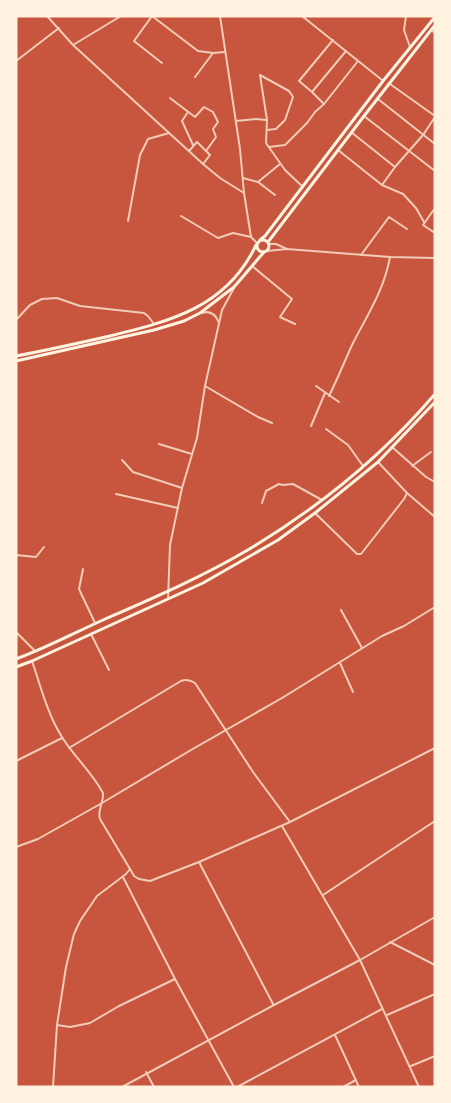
<svg xmlns="http://www.w3.org/2000/svg" width="451" height="1103" font-family="'Open Sans',sans-serif">
<style>
.lines{fill:none;stroke-linecap:round;stroke-linejoin:round}
.minor{stroke:#f1ccb7;stroke-width:2}
.secondary{stroke:#fff3e0;stroke-width:3}
</style>
<rect width="100%" height="100%" fill="#c8553d"/>
<g class="lines">
<g class="minor">
<path d="M47,16L73,45L203,164L220,178L244,193"/>
<path d="M220,16L240,149L244,193L251,237L257,243"/>
<path d="M302,16L382,80"/>
<path d="M406,16L404,30L410,47"/>
<path d="M431,30L435,33"/>
<path d="M73,45L121,16"/>
<path d="M16,61L59,28"/>
<path d="M162,63L134,41L152,16L198,51L213,53L225,52"/>
<path d="M260,75L267,120L266,143L285,170L303,187"/>
<path d="M260,75L289,91L293,97L285,120L276,129L267,130"/>
<path d="M195,77L213,53"/>
<path d="M390,84L435,116"/>
<path d="M312,92L299,81L333,40"/>
<path d="M170,98L195,117L204,107L213,112L218,122L213,129L216,137L206,151"/>
<path d="M378,99L435,144"/>
<path d="M324,104L312,92L346,51"/>
<path d="M188,112L182,121L193,145"/>
<path d="M364,116L435,171"/>
<path d="M236,121L256,119L266,120"/>
<path d="M351,132L395,167L382,185"/>
<path d="M269,147L285,145L307,123L315,112L324,104L358,61"/>
<path d="M338,150L382,185L403,194L416,208L424,222"/>
<path d="M189,151L197,142L210,155L203,164"/>
<path d="M395,167L423,135L435,117"/>
<path d="M243,178L258,182L280,164"/>
<path d="M258,182L275,195"/>
<path d="M435,208L423,225L435,233"/>
<path d="M181,216L218,238L233,233L251,237"/>
<path d="M128,221L140,155L148,139L169,133"/>
<path d="M269,244H276L287,249"/>
<path d="M267,251L287,249L390,257L435,258"/>
<path d="M361,255L389,217L407,229"/>
<path d="M252,266L292,299L280,317L295,324"/>
<path d="M202,313C211,310 216,315 219,323"/>
<path d="M16,320L30,305L42,299L57,298L80,306L144,313L148,316L154,324"/>
<path d="M205,386L258,417L272,423"/>
<path d="M316,386L339,402"/>
<path d="M329,396C338,378 345,360 353,343C368,314 384,290 390,257"/>
<path d="M311,426L325,393"/>
<path d="M326,429L348,445L363,466"/>
<path d="M159,444L192,454"/>
<path d="M392,447L426,477L435,482"/>
<path d="M122,460L133,472L182,488"/>
<path d="M378,462L407,493L435,517"/>
<path d="M412,466L431,452"/>
<path d="M116,494L178,508"/>
<path d="M262,503L266,491L279,484L283,485L293,484L322,500"/>
<path d="M315,513L357,554H361L404,499L407,493"/>
<path d="M16,555L36,557L44,547"/>
<path d="M83,569L79,589L95,623"/>
<path d="M168,599L170,545L182,488L197,438L205,386L222,310L234,288"/>
<path d="M341,610L362,648"/>
<path d="M16,632L35,651"/>
<path d="M91,634L109,670"/>
<path d="M32,661C41,687 47,713 62,737C74,757 92,772 103,793C104,803 97,809 100,819L130,869L126,874L97,896L80,921L74,934L66,967L57,1025L53,1087"/>
<path d="M340,663L353,692"/>
<path d="M69,748L181,681C186,679 190,680 195,683L253,772L290,822"/>
<path d="M16,761L62,738"/>
<path d="M282,826L360,960L419,1087"/>
<path d="M16,847L38,839L102,803L191,750L282,698L382,636L404,626L435,607"/>
<path d="M199,862L273,1004"/>
<path d="M130,869L134,876L139,879L150,881L199,862L290,822L435,748"/>
<path d="M123,877L175,979L234,1087"/>
<path d="M323,895L435,821"/>
<path d="M390,942L435,965"/>
<path d="M387,1015L435,994"/>
<path d="M57,1025L70,1027L90,1023L119,1006L175,979"/>
<path d="M335,1035L359,1087"/>
<path d="M411,1066L435,1056"/>
<path d="M146,1072L154,1087"/>
<path d="M122,1087L274,1005L360,960L435,917"/>
<path d="M237,1087L382,1009"/>
<path d="M343,1087L356,1080"/>
</g>
<g class="secondary">
<circle cx="263" cy="246" r="6"/>
<path d="M260,240L265,236L383,81L435,17"/>
<path d="M268,242L364,116L435,25"/>
<path d="M16,356C48,350 79,343 110,336C171,321 227,307 256,245"/>
<path d="M16,361L154,330L184,321L200,313L234,287L264,252"/>
<path d="M16,659C46,648 74,633 103,620C151,599 200,578 246,551C317,509 382,456 435,394"/>
<path d="M16,667L32,661L203,583L278,540L315,513L378,462L435,402"/>
</g>
</g>
<rect width="451" height="1103" fill="none" stroke="#fff3e0" stroke-width="35"/>
</svg>
